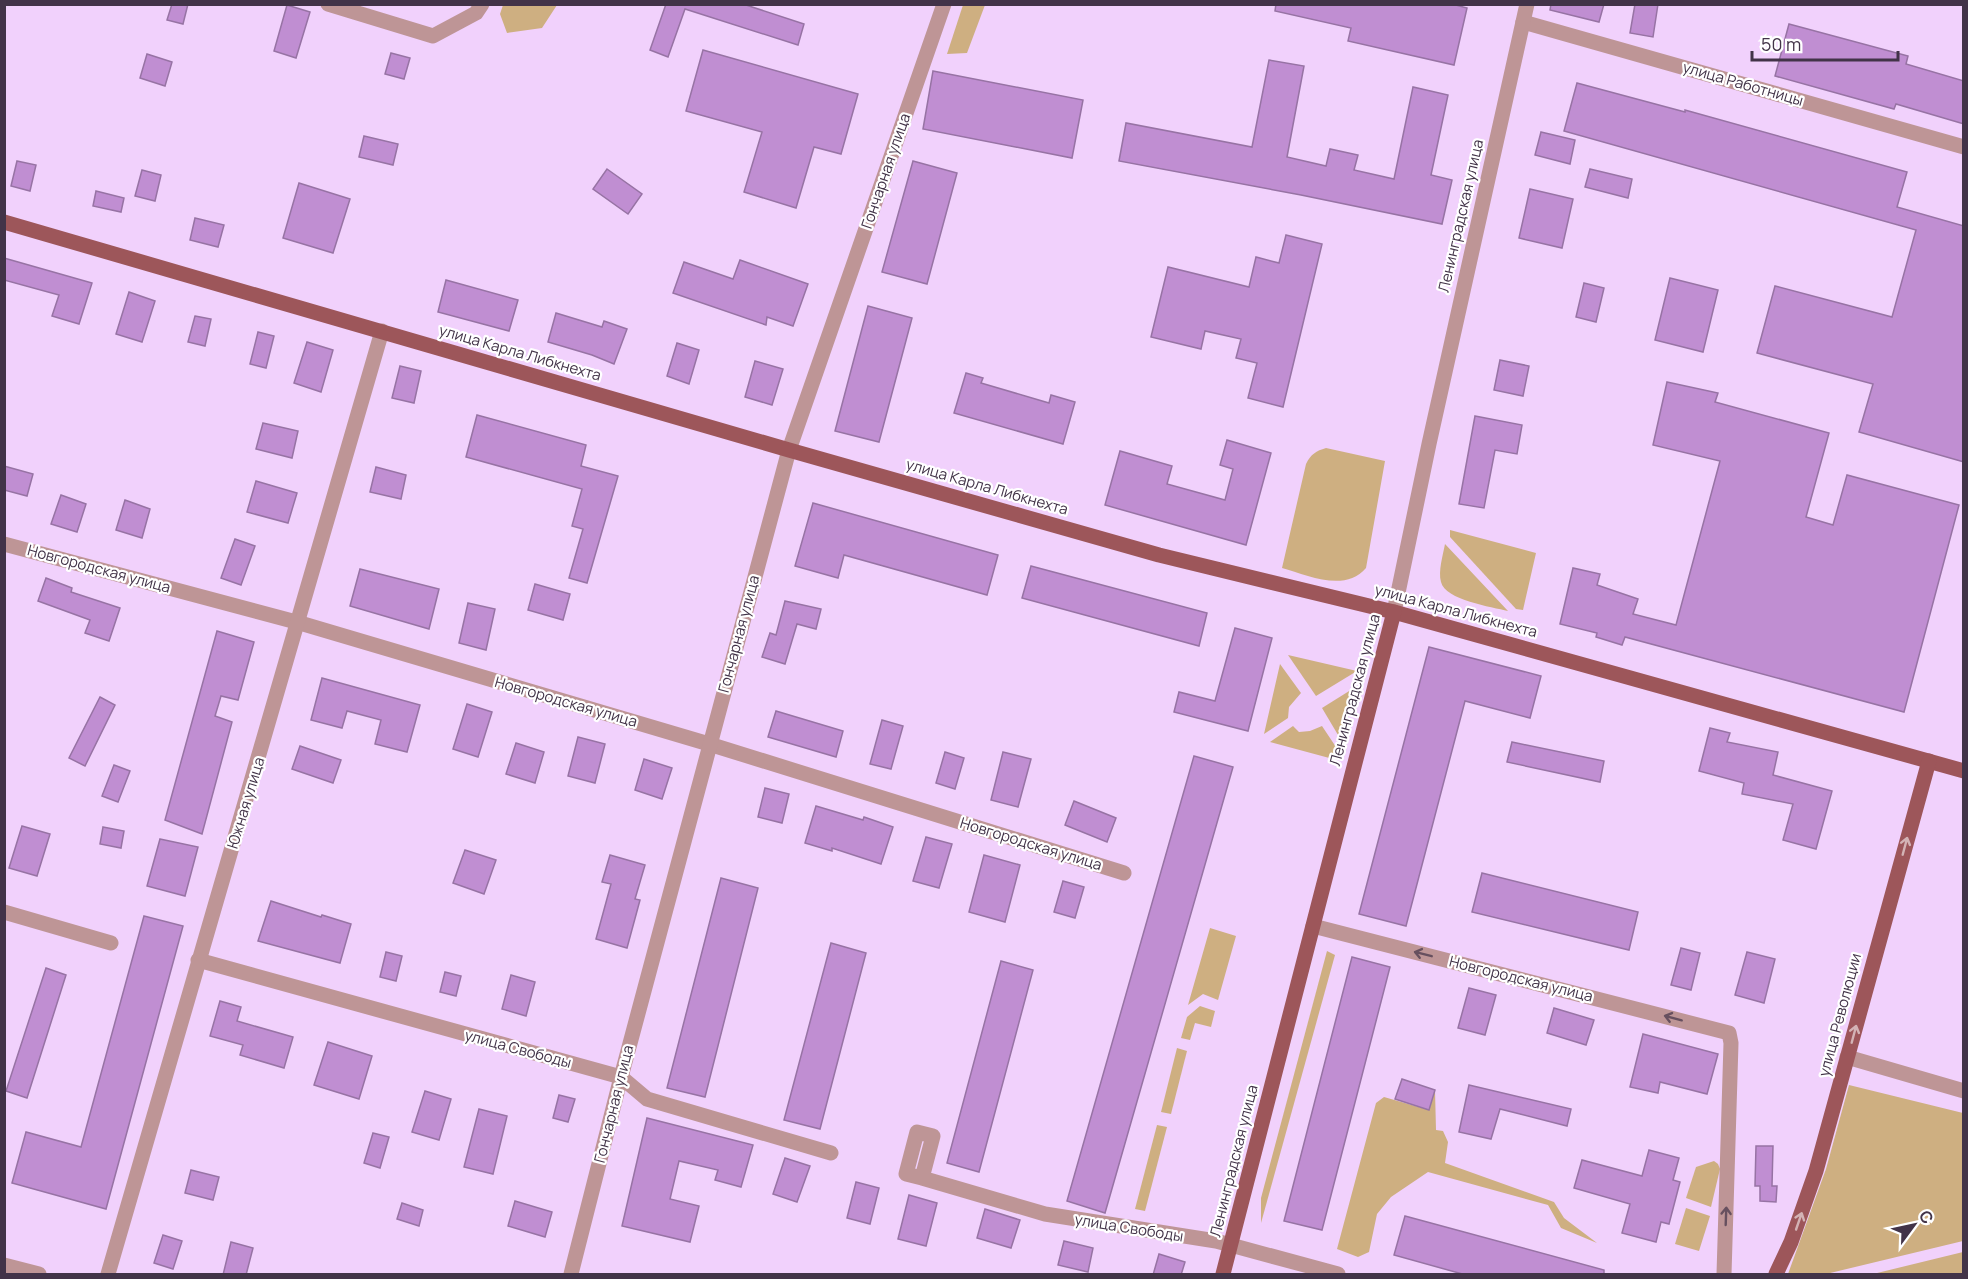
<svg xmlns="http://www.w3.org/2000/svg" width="1968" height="1279" font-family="Manrope,sans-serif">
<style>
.green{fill:#ceaf81}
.building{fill:#c08ed2;stroke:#9773a4;stroke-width:1.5}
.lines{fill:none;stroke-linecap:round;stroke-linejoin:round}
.minor{stroke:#be9596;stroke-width:15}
.tertiary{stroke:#be9596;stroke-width:15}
.primary{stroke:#9d565a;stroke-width:15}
.oneway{stroke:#d3b3b5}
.oneway2{stroke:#67505f}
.labels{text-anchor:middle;stroke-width:4.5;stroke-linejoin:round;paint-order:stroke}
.street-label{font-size:15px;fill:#423348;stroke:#fff}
</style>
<rect width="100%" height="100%" fill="#f1d1fc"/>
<g class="green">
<path d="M503,5V4L557,5L542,28L507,33L500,14Z"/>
<path d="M963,5H985L967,53L947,54Z"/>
<path d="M1326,448L1385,461L1366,568C1345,593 1307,575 1282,568L1306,464C1311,454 1316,451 1326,448Z"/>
<path d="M1450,530L1536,553L1523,610L1516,609L1450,537Z"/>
<path d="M1445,544L1508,611C1492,607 1445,600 1441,582C1438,571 1443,555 1445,544Z"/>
<path d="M1288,655L1357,671L1316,696Z"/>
<path d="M1280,664L1301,693L1289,707L1288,718L1264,734Z"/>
<path d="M1354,688L1341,740L1322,708Z"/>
<path d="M1293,726L1299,732L1310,731L1322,726L1336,747L1333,759L1270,742Z"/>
<path d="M1210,928L1236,936L1218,1000L1203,994L1188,1005Z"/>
<path d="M1327,951L1335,955L1261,1223V1198Z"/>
<path d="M1200,1006L1215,1011L1211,1027L1195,1023L1190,1040L1181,1038L1187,1017Z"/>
<path d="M1177,1048L1187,1051L1171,1114L1161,1112Z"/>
<path d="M1849,1085L1963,1113V1241L1826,1274H1788L1826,1169Z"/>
<path d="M1435,1090L1436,1130L1443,1131L1448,1142L1445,1163L1554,1202L1564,1218L1597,1243L1561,1228L1548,1205L1428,1172L1391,1197L1377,1214L1369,1252L1358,1257L1337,1249L1376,1103L1384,1097L1429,1110Z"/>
<path d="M1157,1125L1167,1127L1145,1211L1135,1209Z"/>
<path d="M1714,1161L1718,1164L1720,1169L1711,1207L1686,1198L1696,1167Z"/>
<path d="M1686,1208L1710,1216L1699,1251L1675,1244Z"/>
<path d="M1963,1252V1274H1873Z"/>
</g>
<g class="building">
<path d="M172,4H188L183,24L167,20Z"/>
<path d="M666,4H743L804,24L798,45L685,9L668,57L650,50Z"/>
<path d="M1276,4H1452L1467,8L1454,65L1348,41L1351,28L1275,11Z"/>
<path d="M1551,4H1604L1599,22L1550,10Z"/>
<path d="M1635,4H1658L1653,37L1630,33Z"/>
<path d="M287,5L310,12L296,58L274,51Z"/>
<path d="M1789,24L1908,56L1906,64L1964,81V124L1896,104L1894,109L1775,76Z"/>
<path d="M703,50L858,94L841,154L814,147L796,208L744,192L762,132L686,111Z"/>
<path d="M391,53L410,58L404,79L385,74Z"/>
<path d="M147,54L172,62L165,86L140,78Z"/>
<path d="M1269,60L1304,66L1287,157L1326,166L1330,149L1358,155L1354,170L1394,179L1413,87L1448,95L1431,175L1452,180L1442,224L1301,195L1119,161L1126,123L1252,147Z"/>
<path d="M933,71L1083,100L1072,158L923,129Z"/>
<path d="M1577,83L1685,112V110L1907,172L1897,207L1964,226V462L1859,432L1873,384L1757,353L1775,286L1892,317L1916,230L1564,131Z"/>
<path d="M1541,132L1575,140L1570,164L1535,155Z"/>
<path d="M364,136L398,144L393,165L359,157Z"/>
<path d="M17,161L36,165L30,191L11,186Z"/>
<path d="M913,161L957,173L927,284L882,272Z"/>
<path d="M607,169L642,194L628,214L593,189Z"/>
<path d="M1590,169L1632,179L1628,198L1585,187Z"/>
<path d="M142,170L161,175L155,201L135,196Z"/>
<path d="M299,183L350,199L333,253L283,238Z"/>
<path d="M1530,189L1573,199L1562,248L1519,238Z"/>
<path d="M96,191L124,198L121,212L93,206Z"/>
<path d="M195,218L224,225L218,247L190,240Z"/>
<path d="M1286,235L1322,244L1283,407L1248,398L1257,363L1236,358L1241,339L1205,331L1201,349L1151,337L1168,267L1249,287L1256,257L1279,263Z"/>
<path d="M4,258L92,283L79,324L52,316L59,295L4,280Z"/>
<path d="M740,260L808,284L793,326L767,317L766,325L673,293L684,262L733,279Z"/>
<path d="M1670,278L1718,290L1703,352L1655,340Z"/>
<path d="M446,280L518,300L509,331L438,312Z"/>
<path d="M1584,283L1604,288L1596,322L1576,317Z"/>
<path d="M129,292L155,301L142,342L116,334Z"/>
<path d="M868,306L912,318L879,442L835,431Z"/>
<path d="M556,313L602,327L604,321L627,329L614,364L592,355L548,342Z"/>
<path d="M195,316L211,319L205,346L188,342Z"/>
<path d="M258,332L274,336L266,368L250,364Z"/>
<path d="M307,342L333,350L321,392L294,383Z"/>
<path d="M677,343L699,350L689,384L667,376Z"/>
<path d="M1500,360L1529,366L1523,396L1494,390Z"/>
<path d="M755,361L783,369L772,405L745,397Z"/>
<path d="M400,366L421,371L414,403L392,398Z"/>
<path d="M966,373L983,378L981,383L1049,403L1051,395L1075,402L1063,444L954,413Z"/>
<path d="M1667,382L1718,393L1715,402L1829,433L1806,517L1833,525L1847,475L1959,505L1904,712L1625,637L1622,645L1596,637L1597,633L1560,624L1573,568L1600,574L1597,585L1638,599L1633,614L1676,625L1720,461L1653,445Z"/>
<path d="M477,415L586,445L581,466L618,476L587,583L569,578L583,529L572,526L582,489L466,457Z"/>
<path d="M1475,416L1522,425L1517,454L1495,450L1484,508L1459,504Z"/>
<path d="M263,423L298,431L292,458L256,449Z"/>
<path d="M1227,440L1271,453L1246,545L1105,505L1120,451L1172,466L1167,484L1225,500L1233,469L1220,465Z"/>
<path d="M4,466L33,474L27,496L4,490Z"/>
<path d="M376,467L406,475L401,499L370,492Z"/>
<path d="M256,481L297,493L288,523L247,512Z"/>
<path d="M61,495L86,504L77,532L51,524Z"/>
<path d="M125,500L150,509L142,538L116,530Z"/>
<path d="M813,503L998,555L987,595L844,555L838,578L795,566Z"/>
<path d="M235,539L255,546L241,585L221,578Z"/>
<path d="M1031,566L1207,613L1199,646L1022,598Z"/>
<path d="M360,569L439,589L429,629L350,606Z"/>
<path d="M46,578L72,588L71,592L120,608L109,641L85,633L90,620L38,601Z"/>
<path d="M535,584L570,594L563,620L528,610Z"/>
<path d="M785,601L821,609L816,629L797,624L785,664L762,657L770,633L776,635Z"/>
<path d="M468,603L495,609L486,650L459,643Z"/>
<path d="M1235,628L1272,638L1248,731L1174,712L1179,692L1215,701Z"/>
<path d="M217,631L254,642L238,700L221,696L215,716L232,722L202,834L165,820Z"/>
<path d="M1429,647L1541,676L1530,718L1465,701L1406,926L1359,914Z"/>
<path d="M322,678L420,705L407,752L375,744L381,720L347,711L342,728L311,720Z"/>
<path d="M100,697L115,705L85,766L69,758Z"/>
<path d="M467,704L492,712L478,757L453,749Z"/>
<path d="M776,711L843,731L836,757L768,737Z"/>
<path d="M882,720L903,726L891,769L870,764Z"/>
<path d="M1710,728L1730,733L1727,742L1778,752L1773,775L1832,791L1816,849L1783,840L1793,804L1742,794L1744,783L1699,771Z"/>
<path d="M578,737L605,744L595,783L568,776Z"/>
<path d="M1512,742L1604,761L1600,782L1507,762Z"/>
<path d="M516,743L544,752L535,783L506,774Z"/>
<path d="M300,746L341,760L333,783L292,769Z"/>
<path d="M945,752L964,758L955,789L936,783Z"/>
<path d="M1003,752L1031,759L1018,807L991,800Z"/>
<path d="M1194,756L1233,767L1105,1213L1067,1201Z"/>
<path d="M644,759L672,768L662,799L635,790Z"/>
<path d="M114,765L130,771L118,802L102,796Z"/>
<path d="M765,788L789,794L782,823L758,817Z"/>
<path d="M1074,801L1116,818L1107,842L1065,825Z"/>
<path d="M816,806L863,820L864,817L893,827L881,864L832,848V851L805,843Z"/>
<path d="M22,826L50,834L37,876L9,868Z"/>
<path d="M103,827L124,831L121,848L100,844Z"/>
<path d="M926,837L952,844L939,888L913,881Z"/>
<path d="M160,839L198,847L185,896L147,886Z"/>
<path d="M465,850L496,860L484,894L453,883Z"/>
<path d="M610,855L645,865L635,899L640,900L627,948L596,939L611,884L602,882Z"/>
<path d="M984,855L1020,865L1005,922L969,912Z"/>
<path d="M1482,873L1638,912L1629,950L1472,912Z"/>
<path d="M721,878L758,888L705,1097L667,1088Z"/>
<path d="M1063,881L1084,887L1075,918L1054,912Z"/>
<path d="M271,901L321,917L322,915L351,924L340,963L258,941Z"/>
<path d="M144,916L183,926L106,1209L12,1183L26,1132L81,1147Z"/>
<path d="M831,943L866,953L820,1129L784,1120Z"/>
<path d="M1681,948L1700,953L1691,990L1671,985Z"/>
<path d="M386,952L402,956L396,981L380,977Z"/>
<path d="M1747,952L1775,959L1764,1003L1735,995Z"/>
<path d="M1352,957L1390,967L1322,1230L1284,1221Z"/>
<path d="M1001,961L1033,970L979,1172L947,1163Z"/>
<path d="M46,968L66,975L27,1098L6,1091Z"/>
<path d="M445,972L461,976L456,996L440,992Z"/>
<path d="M511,975L535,982L526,1016L502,1009Z"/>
<path d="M1469,988L1496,995L1485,1035L1458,1028Z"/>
<path d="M220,1001L241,1007L237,1021L293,1037L284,1068L240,1055L243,1045L210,1036Z"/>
<path d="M1554,1008L1594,1020L1586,1045L1547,1033Z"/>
<path d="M1643,1034L1718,1054L1707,1094L1660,1082L1658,1093L1630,1087Z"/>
<path d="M328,1042L372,1056L359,1099L314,1085Z"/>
<path d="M1402,1079L1435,1090L1429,1110L1395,1099Z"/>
<path d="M1469,1085L1571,1109L1567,1126L1500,1109L1491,1139L1459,1132Z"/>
<path d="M425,1091L451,1099L439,1140L412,1132Z"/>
<path d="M559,1095L575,1099L568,1122L553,1118Z"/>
<path d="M479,1109L507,1116L493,1174L464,1167Z"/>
<path d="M647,1118L753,1145L741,1187L715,1180L718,1170L679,1161L670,1199L699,1206L690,1242L622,1226Z"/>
<path d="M373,1133L389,1137L380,1168L364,1163Z"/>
<path d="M1756,1146H1773L1772,1186H1777L1776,1202L1760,1201V1186H1755Z"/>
<path d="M1649,1150L1679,1158L1673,1180L1680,1182L1669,1224L1661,1222L1656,1242L1622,1233L1630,1204L1574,1188L1582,1160L1642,1176Z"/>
<path d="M785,1158L810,1166L797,1202L773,1194Z"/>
<path d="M191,1170L219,1177L213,1200L185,1193Z"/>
<path d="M856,1182L879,1188L870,1224L847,1218Z"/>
<path d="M909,1195L937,1203L926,1246L898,1239Z"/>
<path d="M515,1201L552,1212L545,1237L508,1226Z"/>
<path d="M402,1203L423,1210L419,1226L397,1219Z"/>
<path d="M985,1209L1020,1220L1011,1248L977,1238Z"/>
<path d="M1405,1216L1604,1270V1275H1466L1394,1255Z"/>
<path d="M163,1235L182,1241L173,1269L154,1263Z"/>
<path d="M1064,1241L1093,1248L1088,1272L1058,1265Z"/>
<path d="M231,1242L253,1248L246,1275H223Z"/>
<path d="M1159,1254L1185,1262L1181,1275H1153Z"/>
</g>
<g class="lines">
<g class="minor">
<path d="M328,4L433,36L476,13L482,4"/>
<path d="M1523,22L1964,147"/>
<path d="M4,544L300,623L709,744L1124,873"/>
<path d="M4,912L111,943"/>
<path d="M1313,926L1729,1033L1731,1043L1724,1274"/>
<path d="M198,960L621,1077L647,1099L831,1153"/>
<path d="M1847,1057L1964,1091"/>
<path d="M922,1178L906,1174L917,1132L933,1136L922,1178L1045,1214L1216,1241L1338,1274"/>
<path d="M4,1265L39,1274"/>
<path d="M108,1274C198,960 293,647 382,331"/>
</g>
<g class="tertiary">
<path d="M1394,612L1429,444L1527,4"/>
<path d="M571,1274L621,1077L789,450L944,4"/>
</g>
<g class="primary">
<path d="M4,222L789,450L1159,555L1394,612L1964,771"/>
<path d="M1223,1274L1394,612"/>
<path d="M1776,1274L1791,1242L1816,1171L1929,761"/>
</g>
</g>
<defs><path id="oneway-shaft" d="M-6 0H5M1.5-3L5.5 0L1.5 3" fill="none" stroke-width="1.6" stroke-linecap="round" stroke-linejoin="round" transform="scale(1.5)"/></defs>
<g class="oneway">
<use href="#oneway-shaft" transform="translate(1905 846) rotate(-75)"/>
<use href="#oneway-shaft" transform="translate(1854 1034) rotate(-75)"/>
<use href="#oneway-shaft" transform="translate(1799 1221) rotate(-71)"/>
</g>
<g class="oneway2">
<use href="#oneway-shaft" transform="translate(1423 954) rotate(-166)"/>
<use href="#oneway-shaft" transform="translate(1673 1018) rotate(-165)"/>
<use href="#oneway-shaft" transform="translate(1726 1216) rotate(-88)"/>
</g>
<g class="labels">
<g class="street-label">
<text transform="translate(1743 84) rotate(16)" y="5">улица Работницы</text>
<text transform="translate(886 171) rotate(-71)" y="5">Гончарная улица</text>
<text transform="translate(1461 216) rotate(-77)" y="5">Ленинградская улица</text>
<text transform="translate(520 353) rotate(16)" y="5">улица Карла Либкнехта</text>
<text transform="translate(987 487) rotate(16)" y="5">улица Карла Либкнехта</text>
<text transform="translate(99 569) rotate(15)" y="5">Новгородская улица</text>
<text transform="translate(1456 611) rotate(15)" y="5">улица Карла Либкнехта</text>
<text transform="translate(739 634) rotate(-75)" y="5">Гончарная улица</text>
<text transform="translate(1355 690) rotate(-75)" y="5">Ленинградская улица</text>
<text transform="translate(566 702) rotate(16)" y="5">Новгородская улица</text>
<text transform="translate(246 803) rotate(-73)" y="5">Южная улица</text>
<text transform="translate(1031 844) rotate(17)" y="5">Новгородская улица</text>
<text transform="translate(1521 979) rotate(14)" y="5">Новгородская улица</text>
<text transform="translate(1840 1015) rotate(-75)" y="5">улица Революции</text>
<text transform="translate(518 1049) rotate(15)" y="5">улица Свободы</text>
<text transform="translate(614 1104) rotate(-76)" y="5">Гончарная улица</text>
<text transform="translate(1234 1161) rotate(-76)" y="5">Ленинградская улица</text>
<text transform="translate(1129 1228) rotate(9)" y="5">улица Свободы</text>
</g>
</g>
<rect width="1968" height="1279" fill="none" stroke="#423348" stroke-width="12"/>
<g transform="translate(1914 1225) rotate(57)" stroke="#ffffff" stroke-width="4.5" paint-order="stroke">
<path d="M0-4.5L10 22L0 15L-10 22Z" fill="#423348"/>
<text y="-9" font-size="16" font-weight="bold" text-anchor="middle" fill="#423348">С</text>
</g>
<path d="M1752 51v9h146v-9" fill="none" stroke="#423348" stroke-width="3"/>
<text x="1761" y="51" font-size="18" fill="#423348" stroke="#ffffff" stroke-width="4.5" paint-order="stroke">50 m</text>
</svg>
